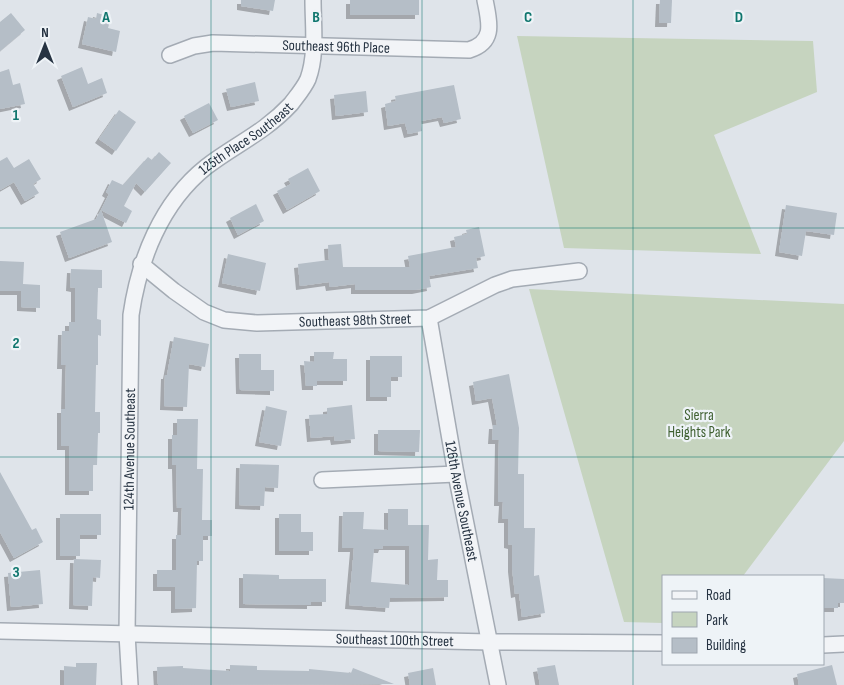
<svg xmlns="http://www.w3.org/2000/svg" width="844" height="685" font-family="'Sofia Sans Condensed',sans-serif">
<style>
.green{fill:#c6d4bf}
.building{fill:#b5bec7;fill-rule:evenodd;filter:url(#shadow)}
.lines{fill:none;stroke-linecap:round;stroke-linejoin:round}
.minor-casing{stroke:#a4abb4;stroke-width:18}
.minor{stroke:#f2f4f7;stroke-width:15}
.grid{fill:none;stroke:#0f766e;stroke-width:1;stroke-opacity:0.55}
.labels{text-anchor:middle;stroke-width:4.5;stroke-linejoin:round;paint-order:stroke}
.street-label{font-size:15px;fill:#263342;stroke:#eef3f7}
.park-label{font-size:15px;fill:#3f6031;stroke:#eef3f7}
.grid-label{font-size:16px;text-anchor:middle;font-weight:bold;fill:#0f766e;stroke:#eef3f7;stroke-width:4.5;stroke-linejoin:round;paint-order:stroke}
</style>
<defs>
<filter id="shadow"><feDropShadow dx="-4" dy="4" stdDeviation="0" flood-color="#0004"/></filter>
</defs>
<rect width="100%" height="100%" fill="#dfe4ea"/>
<g class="green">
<path d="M517,36L813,41L817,92L714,135L761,254L564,248Z"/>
<path d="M529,289L844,304V441L743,576H663V623L624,622Z"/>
</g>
<g class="building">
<path d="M241,0H275L273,11L241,6Z"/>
<rect x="350" y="0" width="69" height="15"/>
<path d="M660,0H672L671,23H659Z"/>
<path d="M11,13L25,30L0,51V22Z"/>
<path d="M97,13L111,17L108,28L120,31L116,52L82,44L88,17L96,19Z"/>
<path d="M82,67L88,84L102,78L107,93L73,107L61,76Z"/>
<path d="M9,69L13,85L20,83L25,104L0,109V72Z"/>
<path d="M255,82L259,101L231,107L226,89Z"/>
<path d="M454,85L461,119L444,123L442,117L421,121L422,131L408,134L405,123L388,126L385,104L396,101L395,96Z"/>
<path d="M366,91L368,112L336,116L334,95Z"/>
<path d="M209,103L218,120L193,133L184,116Z"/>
<path d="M119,110L136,122L116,151L99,139Z"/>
<path d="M159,152L171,163L145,192L136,183L124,206L132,211L126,223L101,210L109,194L106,192L112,180L123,185L148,157L152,160Z"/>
<path d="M7,157L14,168L29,159L41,179L33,184L39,193L25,201L14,182L0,190V161Z"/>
<path d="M308,168L320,191L287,210L277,191L291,184L288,179Z"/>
<path d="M256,204L264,221L238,235L230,218Z"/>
<path d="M786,205L837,213L834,235L806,231L802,256L779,252Z"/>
<path d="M101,210L112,242L69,258L60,232L96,219Z"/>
<path d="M479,227L485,256L476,258L478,268L429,276L431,287L416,290H355V284L330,287L329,282L300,286L298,264L329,260L328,245L341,244L343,267H410L408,256L456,247L454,237L467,234L466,230Z"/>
<path d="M228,254L266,263L260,291L222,283Z"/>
<path d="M0,261L24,262L23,284L40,285V308L21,307V291H0Z"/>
<path d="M71,269L102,270V288H98L97,319L101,320V336L98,335V365H96L95,412H100V433H98L97,465H93V491H69V446H61V409H65L66,365H61L62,331H69V322H75V288L70,287Z"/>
<path d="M174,337L209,344L205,367L189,364L187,407L164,406L165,375H167Z"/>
<path d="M314,352H334L333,359H347V381H317V386H306L304,361L314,362Z"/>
<path d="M239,354H261V370H274V391L240,390Z"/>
<path d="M370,356H402V377H391V397H370Z"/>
<path d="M509,374L519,428L518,474H524V528H535L534,576L539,575L545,613L522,617L519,593L515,594L512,568V545L508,544V519H502L503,502H498L499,440H492L493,425H497L492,398L476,401L473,382Z"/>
<path d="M352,405L355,439L335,441L334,436L311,438L309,415L327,414V408Z"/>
<path d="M266,406L287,411L281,446L259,442Z"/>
<path d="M177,419H198L197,469H203L202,520H212V536H203V561H197L196,608L175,609V587H157V570H176V535H181L182,508H177L176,465H172V435H177Z"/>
<path d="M378,430H420L419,452L378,451Z"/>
<path d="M240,464L279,465L278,488L265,487L264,506L239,505Z"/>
<path d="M0,472L32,530L36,528L43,542L14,558L0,532Z"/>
<path d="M388,509H408V525H429L428,560L438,559L437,580H448V597L390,598L389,608L349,605L354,548H342L343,512H364L363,529L388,530ZM383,546H409V585L371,582L374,549H382Z"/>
<path d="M60,514H101V535H80V556H60Z"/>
<path d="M279,514H301V532H313V551H279Z"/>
<path d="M74,559L101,560L100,578L93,577L92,606L73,605Z"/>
<path d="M40,570L43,604L11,607L8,573Z"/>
<path d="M243,574L279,575V579H326V602H311V605L243,604Z"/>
<path d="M823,578L844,579V603H838V608H823Z"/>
<path d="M76,663H97L96,685H64V666L76,667Z"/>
<path d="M230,665L257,666V670L309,671V669L351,673L353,668L394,684L158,685L157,667L183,666V668L230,671Z"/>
<path d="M555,665L559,685H540L537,668Z"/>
<path d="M832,665L837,685H799L797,674Z"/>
<path d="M433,668L436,685H410L408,673Z"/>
</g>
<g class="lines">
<g class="minor-casing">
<g id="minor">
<path id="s1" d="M170,55L194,46L213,43L469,50C496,42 489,21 485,0"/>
<path id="s2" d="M141,264L174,291L204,312L224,320L257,323L429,318L495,285L512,279L579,271"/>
<path id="s3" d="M429,318L456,474L498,685"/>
<path d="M322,480L456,474"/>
<path id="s4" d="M0,631L490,642L663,643"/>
<path d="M823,645L844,644"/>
<path id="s5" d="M130,685L127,634L131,315C139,260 161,203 206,167C236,144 264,133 291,104C297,96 304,88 308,79C317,54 313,26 313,0"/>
</g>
</g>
<use href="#minor" class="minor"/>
</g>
<path class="grid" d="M211,0V685M422,0V685M633,0V685M0,228H844M0,457H844"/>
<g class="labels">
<g class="street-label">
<text dy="5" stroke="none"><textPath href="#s1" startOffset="168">Southeast 96th Place</textPath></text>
<text dy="5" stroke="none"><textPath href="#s5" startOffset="589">125th Place Southeast</textPath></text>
<text dy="5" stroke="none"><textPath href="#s2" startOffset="232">Southeast 98th Street</textPath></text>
<text dy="5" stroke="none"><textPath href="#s5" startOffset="236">124th Avenue Southeast</textPath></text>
<text dy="5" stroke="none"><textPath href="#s3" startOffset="186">126th Avenue Southeast</textPath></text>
<text dy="5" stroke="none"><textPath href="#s4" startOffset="395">Southeast 100th Street</textPath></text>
</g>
<g class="park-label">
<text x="699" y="420">Sierra<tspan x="699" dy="17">Heights Park</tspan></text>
</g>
</g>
<g class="grid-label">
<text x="106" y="22">A</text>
<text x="316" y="22">B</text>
<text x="528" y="22">C</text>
<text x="739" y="22">D</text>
<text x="16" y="120">1</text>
<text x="16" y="348">2</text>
<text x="16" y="577">3</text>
</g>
<rect x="662" y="575" width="162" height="90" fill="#eef3f7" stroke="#9ea6af"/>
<rect x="672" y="591" width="25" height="8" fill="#f2f4f7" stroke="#9ea6af"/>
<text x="706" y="600" font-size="15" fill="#263342">Road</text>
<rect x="672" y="612" width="25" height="15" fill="#c6d4bf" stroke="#9ea6af"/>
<text x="706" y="625" font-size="15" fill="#263342">Park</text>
<rect x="672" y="638" width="25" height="15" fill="#b5bec7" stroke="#9ea6af"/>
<text x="706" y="650" font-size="15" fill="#263342">Building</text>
<g transform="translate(45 45)" stroke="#eef3f7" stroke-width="4" paint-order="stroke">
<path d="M0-4L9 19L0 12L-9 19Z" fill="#263342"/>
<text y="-8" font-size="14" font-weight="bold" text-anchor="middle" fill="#263342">N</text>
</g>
</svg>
